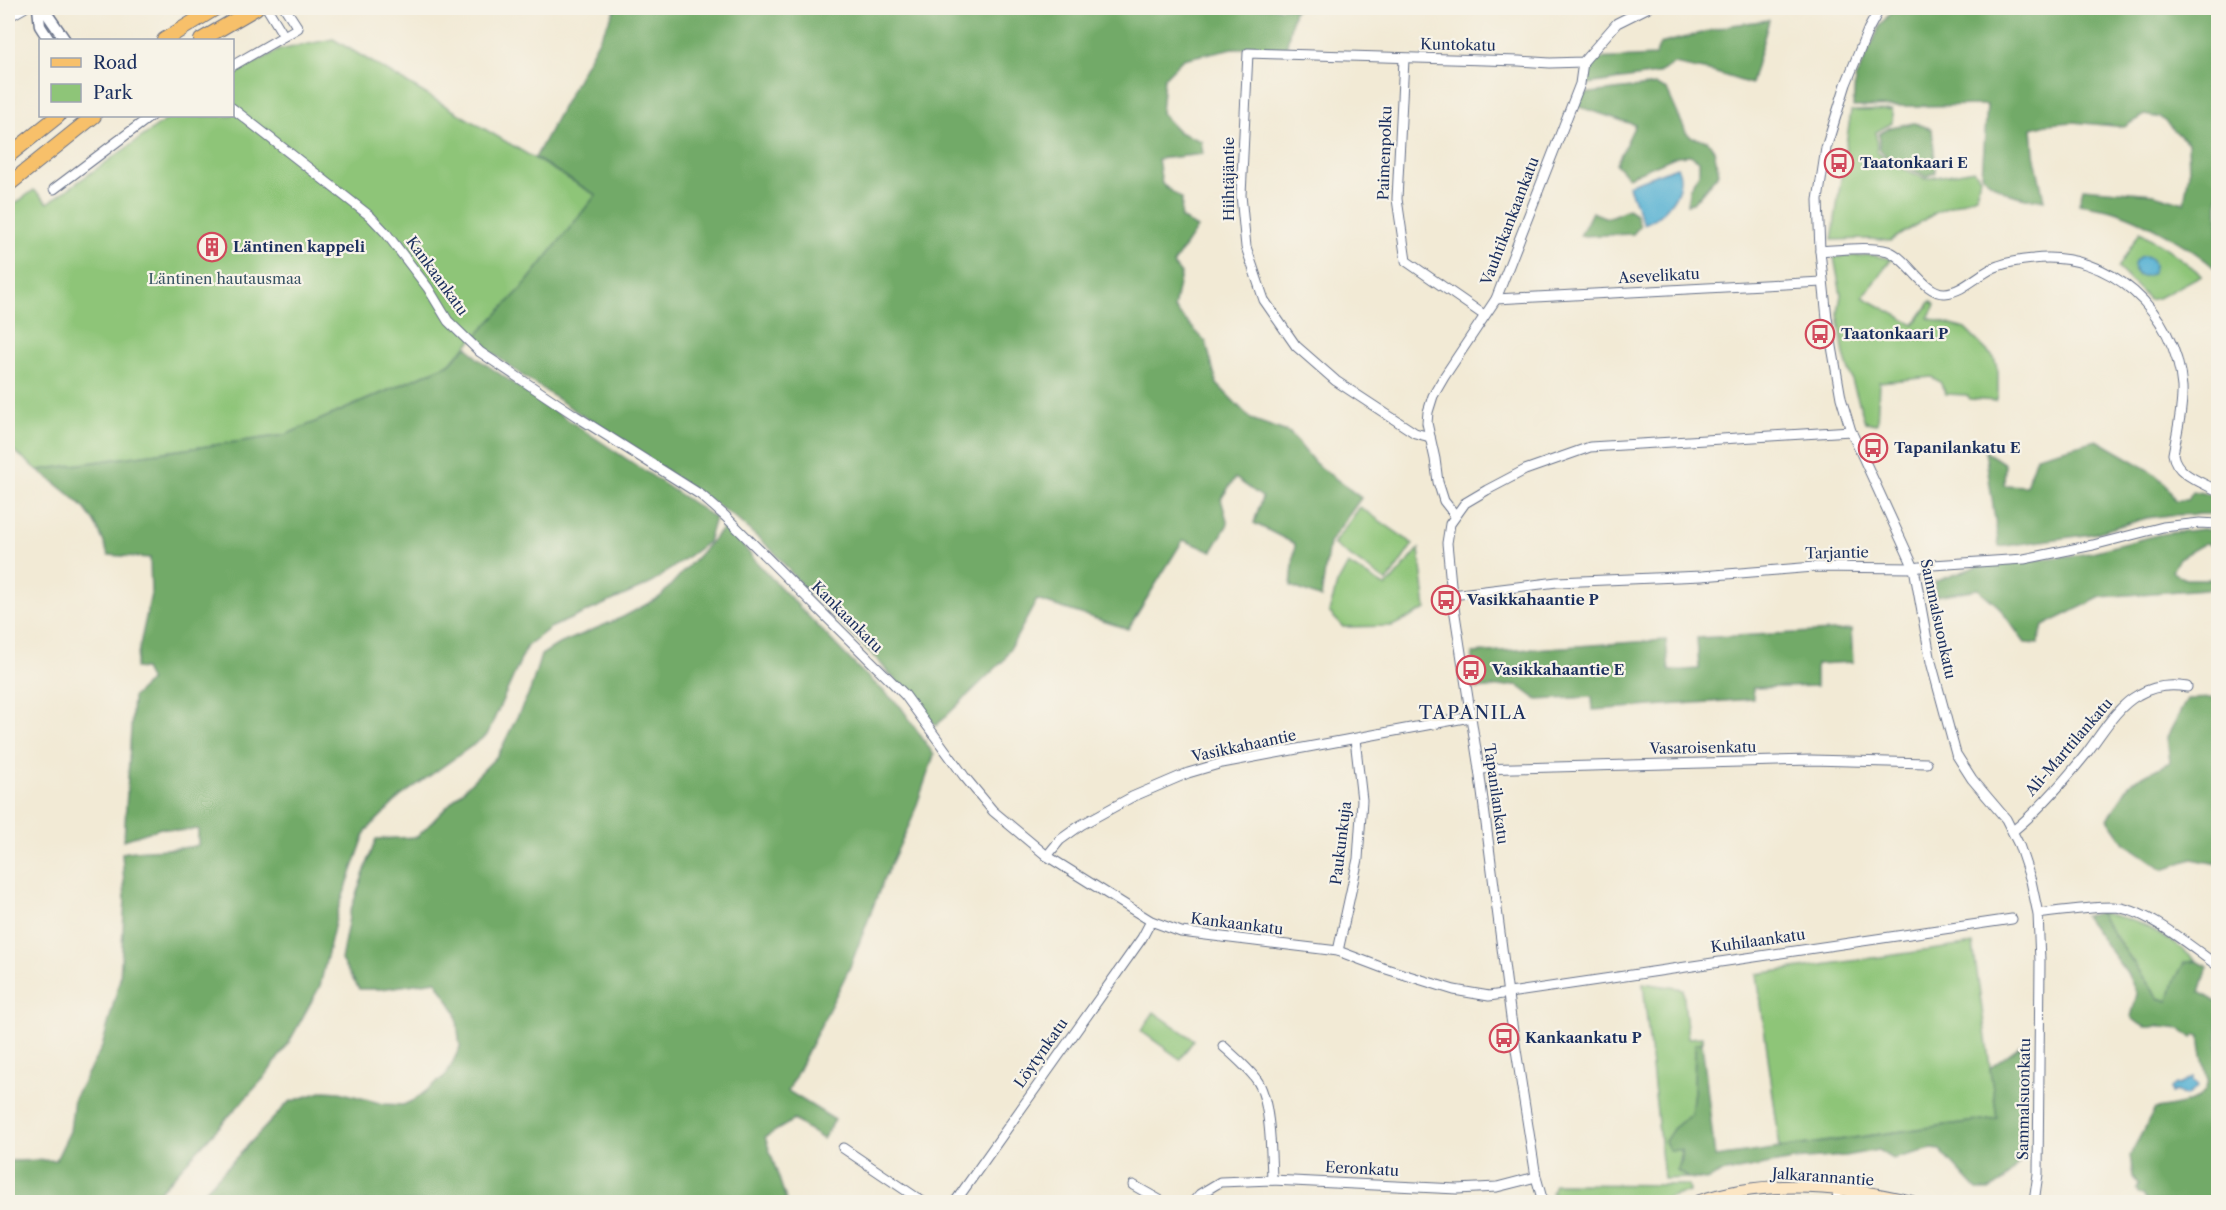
<svg xmlns="http://www.w3.org/2000/svg" width="2226" height="1210" font-family="'Libre Caslon Text',serif">
<style>
.green{fill:#8ec578;stroke:#547a6b;stroke-width:1.5}
.forest{fill:#72aa68;stroke:#466c63;stroke-width:1.5}
.water{fill:#55b1d3;stroke:#387098;stroke-width:1.5}
.lines{fill:none;stroke-linecap:round;stroke-linejoin:round}
.minor-casing{stroke:#667088;stroke-width:11}
.tertiary-casing{stroke:#667088;stroke-width:13}
.secondary-casing{stroke:#667088;stroke-width:14}
.primary-casing{stroke:#667088;stroke-width:16}
.minor{stroke:#fff;stroke-width:9}
.tertiary{stroke:#fff;stroke-width:10}
.secondary{stroke:#fce6c4;stroke-width:12}
.primary{stroke:#f7c06b;stroke-width:14}
.labels{text-anchor:middle;stroke-width:4.5;stroke-linejoin:round;paint-order:stroke}
.street-label{font-size:15px;fill:#1b2f5e;stroke:#f7f3e8}
.poi-label{font-size:15px;font-weight:bold;fill:#1b2f5e;stroke:#f7f3e8;text-anchor:start}
.park-label{font-size:15px;fill:#385464;stroke:#f7f3e8}
.quarter-label{font-size:18px;letter-spacing:1.5px;fill:#1b2f5e;stroke:#f7f3e8}
</style>
<rect width="100%" height="100%" fill="#f7f3e8"/>
<filter id="ink" filterUnits="userSpaceOnUse"><feTurbulence type="fractalNoise" baseFrequency=".0167" numOctaves="2"/><feDisplacementMap in="SourceGraphic" scale="12" xChannelSelector="R" yChannelSelector="G"/><feConvolveMatrix kernelMatrix="1 2 1 2 8 2 1 2 1" color-interpolation-filters="sRGB"/></filter>
<filter id="wash" filterUnits="userSpaceOnUse"><feTurbulence type="fractalNoise" baseFrequency=".008" numOctaves="4" result="noise"/><feDisplacementMap in="SourceGraphic" scale="24" xChannelSelector="R" yChannelSelector="G"/><feGaussianBlur stdDeviation="1.35" result="paint"/><feColorMatrix in="noise" values="0 0 0 0 0 0 0 0 0 0 0 0 0 0 0 0 0 1.4 0 .05"/><feComposite in="paint" operator="in"/></filter>
<g filter="url(#wash)">
<rect width="100%" height="100%" fill="#f2ead5"/>
<g class="green">
<path d="M333,39L596,195L522,288L449,364L285,435L38,470L8,446V209L34,190L48,203L172,116H232L233,75L279,50Z"/>
<path d="M1892,110V123L1876,132L1877,152L1891,163L1926,179L1974,170L1980,178L1976,196L1937,212L1890,241L1870,239L1832,240L1851,111Z"/>
<path d="M2140,232L2168,249L2202,275L2158,298L2149,300L2118,268Z"/>
<path d="M1871,255L1891,259L1863,297L1914,325L1931,301L1935,305L1928,318L1965,329L1994,358L1998,371V396L1996,401L1969,399L1967,395L1946,394L1940,382L1932,377L1879,382L1877,424L1865,422L1844,355L1838,313L1841,295L1834,257Z"/>
<path d="M1360,507L1413,544L1387,582L1333,544Z"/>
<path d="M1419,549L1426,609L1392,626L1343,627L1329,612L1337,584L1348,564L1386,587Z"/>
<path d="M2099,913C2136,917 2169,936 2196,961L2184,963L2174,982L2169,1001L2158,998Z"/>
<path d="M1973,944L1997,1118L1780,1148L1757,974Z"/>
<path d="M1643,983L1683,989L1688,1038L1702,1037L1703,1042L1695,1045L1694,1091L1691,1114L1673,1129C1680,1145 1684,1155 1677,1171L1688,1178L1664,1179Z"/>
<path d="M1154,1012L1194,1040L1180,1059L1141,1031Z"/>
<path d="M1555,1184L1688,1185L1689,1192L1653,1202H1556L1552,1192Z"/>
</g>
<g class="forest">
<path d="M616,8H1301L1294,10L1286,49L1233,48L1183,59L1164,78L1161,113L1179,132L1201,141L1203,154L1158,159L1162,184L1182,199L1181,218L1197,228L1173,264L1181,274L1174,308L1206,342L1217,384L1251,419L1290,433L1315,463L1361,498L1329,543L1321,598L1291,586L1295,544L1254,523L1262,497L1235,478L1221,499L1228,524L1212,551L1183,540L1128,629L1037,600L1004,660L936,726L873,655L803,587L773,551L733,516L520,374L487,349L477,335L522,288L596,195L535,158Z"/>
<path d="M1895,8H2218V271C2195,249 2143,219 2111,210C2101,207 2089,206 2079,204L2083,188L2154,194L2184,203L2189,173L2188,143L2161,118L2144,115L2124,127L2073,122L2047,124L2032,128L2034,154L2044,200C2016,198 2004,194 1982,176L1987,105L1853,107L1855,80L1881,24Z"/>
<path d="M1769,20L1751,84L1713,72L1674,64L1657,74L1587,84L1593,59L1655,56L1660,44L1732,25Z"/>
<path d="M1656,85L1667,90L1686,132L1692,138L1707,140L1714,150L1719,173L1693,203L1688,204L1689,189L1699,173V161L1690,155L1677,156L1628,177L1616,164L1635,125L1577,106L1582,94Z"/>
<path d="M1914,123L1932,129L1936,172L1927,177L1888,158L1879,149V134L1891,127Z"/>
<path d="M1628,209L1636,214L1640,226L1633,234L1580,236L1592,212L1607,218Z"/>
<path d="M467,346L477,358L513,383L715,518L708,542L650,584L550,628L527,646L487,735L400,797L366,831L338,910L320,986L288,1044L264,1078L150,1202H8V1161L56,1160L70,1131L74,1098L102,1047L120,979L125,899L122,853C147,847 173,852 198,845V829L180,831L161,828L124,840L133,697L150,681L144,669L135,668L151,594L150,558L108,555C94,508 75,498 38,470L285,435L449,364Z"/>
<path d="M2097,440L2151,471L2166,484L2175,500H2187L2193,491L2208,494L2218,503V506L2211,514L2170,515L2147,518L2092,534L1999,547L1985,451L2005,464L2004,485L2026,486L2036,456Z"/>
<path d="M726,525L759,565L859,669L901,707L934,755L912,819L883,881L850,967L788,1091L835,1120L823,1139L794,1120L765,1137L787,1202H194L289,1102L324,1091L340,1092L383,1104L403,1105L416,1099L447,1074L460,1047L456,1012L436,981L381,989H359L341,960L350,912L376,839L417,837L498,755L530,691L541,655L557,645L623,617L660,597Z"/>
<path d="M2203,529L2218,532V546L2205,543L2179,558L2172,571L2185,579H2218V588L2101,597L2043,626L2038,644L2025,643L1998,606L1978,589L1936,596L1934,582L1975,567L2084,554L2161,534Z"/>
<path d="M1851,630L1853,662L1816,664V686L1753,688V699L1593,710L1592,697L1537,700L1517,685L1477,689L1472,653L1666,640L1669,671L1699,669L1697,638Z"/>
<path d="M2217,698L2218,700V864L2192,859L2163,869L2125,843L2108,819L2131,782L2170,762L2167,737L2187,699Z"/>
<path d="M2099,913L2158,998L2169,1001L2174,982L2184,963L2196,961L2208,967L2200,992L2218,1003V1202H2147L2143,1195L2139,1194L2136,1189L2138,1185L2133,1177L2130,1155L2155,1109C2172,1106 2210,1104 2207,1078C2205,1063 2199,1052 2200,1036L2195,1035L2192,1038L2181,1029L2162,1027L2160,1025C2146,1030 2142,1027 2131,1017L2137,994L2128,975L2084,916Z"/>
<path d="M1702,1042L1715,1157L1997,1118L1990,1068L2021,1045L2020,1162L2004,1181L1989,1190H1977L1940,1150L1932,1149L1892,1159L1878,1150L1845,1156L1793,1160L1721,1173L1706,1180L1688,1178L1677,1171L1682,1160L1681,1150H1669L1665,1141L1673,1129L1691,1114L1694,1091L1695,1044Z"/>
</g>
<g class="water">
<path d="M1677,167C1688,189 1665,216 1644,224L1628,185Z"/>
<circle cx="2144" cy="266" r="10"/>
<path d="M2193,1078V1082L2198,1086L2186,1096L2175,1091L2172,1093L2171,1088L2176,1084L2179,1085Z"/>
</g>
</g>
<g filter="url(#ink)">
<g class="lines">
<g class="minor-casing">
<g id="minor">
<path d="M267,8L284,36"/>
<path d="M1880,8L1868,30L1846,84L1826,148L1818,200L1820,251L1827,318L1841,398L1851,431L1914,568L1931,662L1956,754L1972,779L2006,819L2019,845L2031,881L2038,914L2040,961L2038,1174L2034,1202"/>
<path d="M8,17L24,8"/>
<path d="M1404,59L1397,199L1406,261L1484,315"/>
<path d="M232,66L298,28L285,8"/>
<path d="M232,108L370,216L386,233L428,288L448,321L480,352L576,416L701,495L725,516L905,695L964,776L993,811L1047,856L1151,921L1181,932L1338,951L1383,968L1454,990L1489,996L2012,919"/>
<path d="M54,189L151,116"/>
<path d="M1820,251C1839,250 1870,246 1888,251C1908,258 1924,294 1945,293C1964,292 1980,272 1998,266C2008,262 2022,260 2033,259C2109,250 2176,312 2182,387C2183,409 2177,432 2173,454C2176,475 2202,482 2218,491"/>
<path d="M1496,299L1822,282"/>
<path d="M1430,437L1415,433L1336,381L1296,346L1264,300L1246,247L1241,195L1248,53L1519,61L1550,63L1583,62L1617,23L1647,8"/>
<path d="M1455,515L1444,501L1438,482L1435,459L1427,423L1428,412L1433,396L1444,377L1496,299L1580,84L1583,62"/>
<path d="M1452,595L1557,582L1702,576L1814,567L1914,568L1933,565L2024,559L2093,545L2163,527L2200,523L2218,524"/>
<path d="M1479,769L1811,760L1927,763"/>
<path d="M2013,831C2039,810 2065,780 2086,754C2101,735 2116,707 2138,695C2153,686 2169,684 2187,687"/>
<path d="M1047,856L1060,840L1081,825L1132,797L1188,773L1222,763L1470,717"/>
<path d="M2038,914C2062,911 2089,907 2113,907C2146,908 2192,948 2218,966"/>
<path d="M1338,951L1358,859L1362,800L1355,739"/>
<path d="M1223,1046C1234,1056 1247,1067 1256,1079C1271,1098 1271,1155 1272,1180"/>
<path d="M843,1148L923,1202"/>
<path d="M1133,1185L1163,1202"/>
<path d="M955,1202L1142,938L1151,921"/>
<path d="M1193,1202L1200,1194L1220,1182L1272,1180L1457,1189L1497,1187L1536,1177"/>
<path d="M1543,1202L1536,1177L1511,1018L1479,769L1452,595L1447,543L1450,524L1465,503L1487,490L1525,470L1590,447L1851,431"/>
<path d="M1837,1202L1838,1189"/>
</g>
</g>
<g class="tertiary-casing">
<g id="tertiary">
<path d="M38,8L40,26L49,40"/>
<path d="M43,8L65,40"/>
</g>
</g>
<g class="secondary-casing">
<path id="secondary" d="M1697,1202C1766,1178 1842,1185 1912,1202"/>
</g>
<g class="primary-casing">
<g id="primary">
<path d="M164,40L216,8"/>
<path d="M201,40L256,8"/>
<path d="M8,156L58,116"/>
<path d="M8,185L94,116"/>
</g>
</g>
<use href="#minor" class="minor"/>
<use href="#tertiary" class="tertiary"/>
<use href="#secondary" class="secondary"/>
<use href="#primary" class="primary"/>
</g>
</g>
<defs>
<g id="bus-ring" transform="scale(1.5)"><circle r="9.5" fill="#f7f3e8" stroke="#d1495b" stroke-width="1.5"/><path d="M-5-6H5V4H4V6H2V4H-2V6H-4V4H-5ZM-3.5-4V0h7V-4ZM-3.5 1.2v1.5H-2V1.2ZM2 1.2v1.5H3.5V1.2Z" fill="#d1495b"/></g>
<g id="building-ring" transform="scale(1.5)"><circle r="9.5" fill="#f7f3e8" stroke="#d1495b" stroke-width="1.5"/><path d="M-4-6H4V6H1V3H-1V6H-4ZM-2.5-4.3h1.7v1.8h-1.7ZM.8-4.3h1.7v1.8H.8ZM-2.5-1h1.7V.8h-1.7ZM.8-1h1.7V.8H.8Z" fill="#d1495b"/></g>
</defs>
<g fill-rule="evenodd">
<use href="#bus-ring" x="1839" y="163"/>
<use href="#building-ring" x="212" y="247"/>
<use href="#bus-ring" x="1820" y="334"/>
<use href="#bus-ring" x="1873" y="448"/>
<use href="#bus-ring" x="1446" y="600"/>
<use href="#bus-ring" x="1471" y="670"/>
<use href="#bus-ring" x="1504" y="1038"/>
</g>
<g class="labels">
<g class="street-label">
<text transform="translate(1458 45) rotate(1)" y="5">Kuntokatu</text>
<text transform="translate(1385 153) rotate(-88)" y="5">Paimenpolku</text>
<text transform="translate(1229 179) rotate(-90)" y="5">Hiihtäjäntie</text>
<text transform="translate(1510 221) rotate(-69)" y="5">Vauhtikankaankatu</text>
<text transform="translate(437 276) rotate(54)" y="5">Kankaankatu</text>
<text transform="translate(1659 276) rotate(-3)" y="5">Asevelikatu</text>
<text transform="translate(1837 553) rotate(-1)" y="5">Tarjantie</text>
<text transform="translate(847 617) rotate(45)" y="5">Kankaankatu</text>
<text transform="translate(1938 619) rotate(78)" y="5">Sammalsuonkatu</text>
<text transform="translate(1244 746) rotate(-12)" y="5">Vasikkahaantie</text>
<text transform="translate(2069 747) rotate(-49)" y="5">Ali-Marttilankatu</text>
<text transform="translate(1703 748) rotate(-1)" y="5">Vasaroisenkatu</text>
<text transform="translate(1496 794) rotate(82)" y="5">Tapanilankatu</text>
<text transform="translate(1341 843) rotate(-83)" y="5">Paukunkuja</text>
<text transform="translate(1237 924) rotate(7)" y="5">Kankaankatu</text>
<text transform="translate(1758 941) rotate(-8)" y="5">Kuhilaankatu</text>
<text transform="translate(1041 1053) rotate(-55)" y="5">Löytynkatu</text>
<text transform="translate(2024 1099) rotate(-89)" y="5">Sammalsuonkatu</text>
<text transform="translate(1362 1169) rotate(3)" y="5">Eeronkatu</text>
<text transform="translate(1823 1177) rotate(4)" y="5">Jalkarannantie</text>
</g>
<g class="poi-label">
<text x="1860" y="168">Taatonkaari E</text>
<text x="233" y="252">Läntinen kappeli</text>
<text x="1841" y="339">Taatonkaari P</text>
<text x="1894" y="453">Tapanilankatu E</text>
<text x="1467" y="605">Vasikkahaantie P</text>
<text x="1492" y="675">Vasikkahaantie E</text>
<text x="1525" y="1043">Kankaankatu P</text>
</g>
<g class="park-label">
<text x="225" y="284">Läntinen hautausmaa</text>
</g>
<g class="quarter-label">
<text x="1473" y="719">TAPANILA</text>
</g>
</g>
<rect width="2226" height="1210" fill="none" stroke="#f7f3e8" stroke-width="30"/>
<rect x="39" y="39" width="195" height="78" fill="#f7f3e8" stroke="#9fa5b1" stroke-width="1.5"/>
<rect x="51" y="58" width="30" height="9" fill="#f7c06b" stroke="#9fa5b1" stroke-width="1.5"/>
<text x="93" y="69" font-size="18" fill="#1b2f5e">Road</text>
<rect x="51" y="84" width="30" height="18" fill="#8ec578" stroke="#9fa5b1" stroke-width="1.5"/>
<text x="93" y="99" font-size="18" fill="#1b2f5e">Park</text>
</svg>
